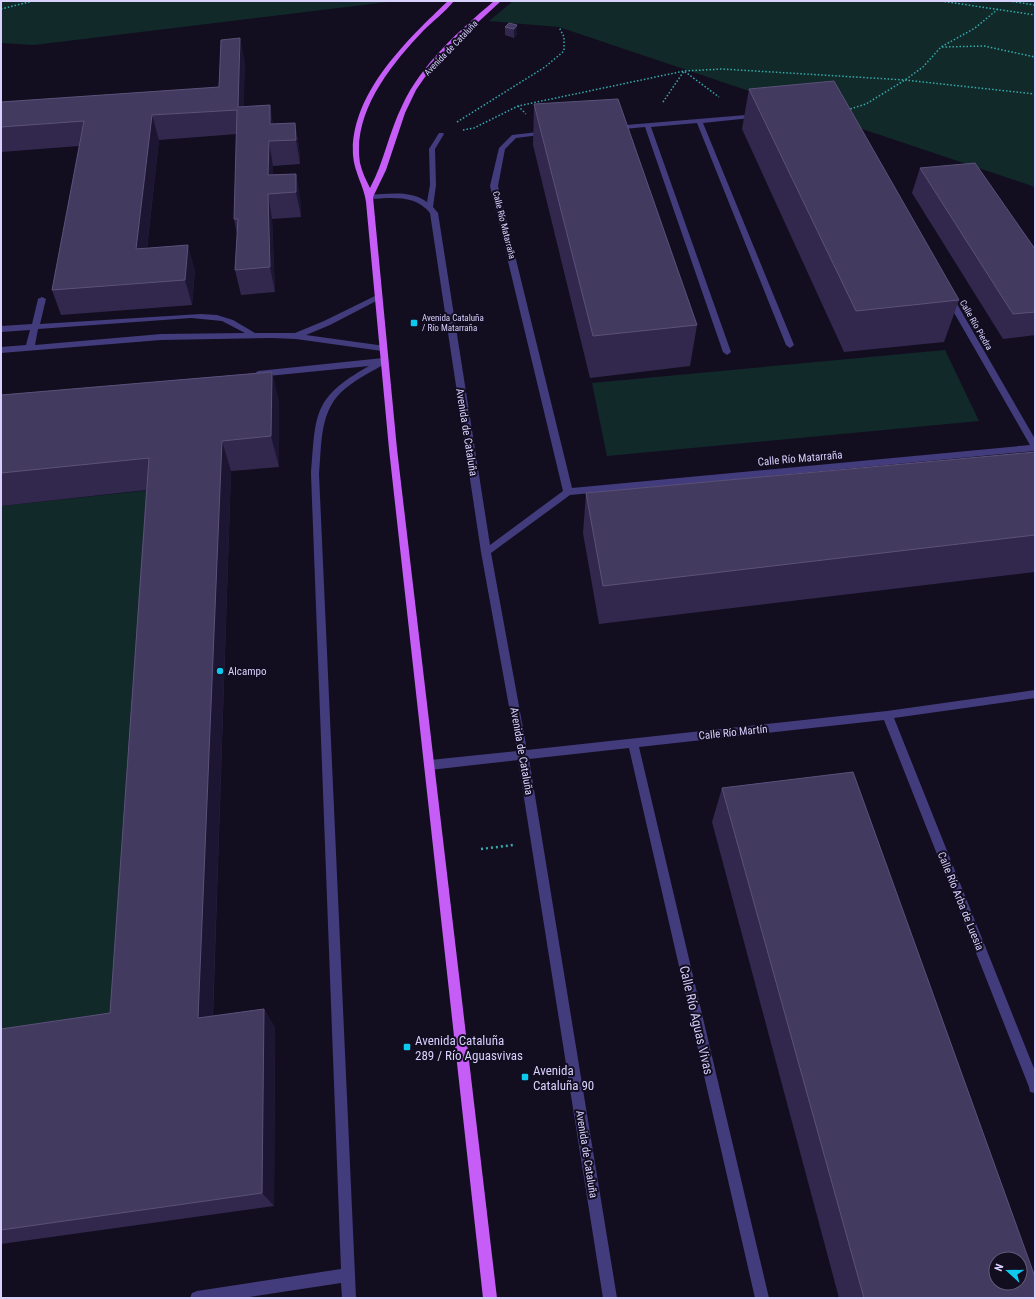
<svg xmlns="http://www.w3.org/2000/svg" width="1036" height="1299" font-family="'Roboto Condensed',sans-serif">
<style>
.green{fill:#12292a}
.lines{fill:none;stroke-linecap:round;stroke-linejoin:round}
.path-far1{stroke:#34acac;stroke-width:1.5;stroke-dasharray:1.5 2;stroke-linecap:butt}
.path{stroke:#34acac;stroke-width:2.5;stroke-dasharray:2 3;stroke-linecap:butt}
.minor{fill:#423c7d;fill-rule:evenodd}
.major{fill:#c65df7;fill-rule:evenodd}
.wall{fill:#32284d}
.shaded-wall{fill:#1d1633}
.building{fill:#433a60;stroke:#5b5179;fill-rule:evenodd}
.poi-dot{fill:#0cc9ed;stroke:#120e20;stroke-width:1.5}
.labels{text-anchor:middle;stroke-width:4;stroke-linejoin:round;paint-order:stroke}
.far-street-label{font-size:9px;fill:#d8d0fd;stroke:#120e20}
.far-poi-label{font-size:9px;fill:#d8d0fd;stroke:#120e20;text-anchor:start}
.street-label{font-size:11px;fill:#d8d0fd;stroke:#120e20}
.poi-label{font-size:11px;fill:#d8d0fd;stroke:#120e20;text-anchor:start}
.near-street-label{font-size:13px;fill:#d8d0fd;stroke:#120e20}
.near-poi-label{font-size:13px;fill:#d8d0fd;stroke:#120e20;text-anchor:start}
</style>
<rect width="100%" height="100%" fill="#120e20"/>
<g class="green">
<path d="M1,1H396L34,45L1,43Z"/>
<path d="M513,1H1035V187L559,27L489,21Z"/>
<path d="M945,350L979,421L607,456L592,383Z"/>
<path d="M160,489L127,1033L1,1051V506Z"/>
</g>
<g class="lines">
<g class="path-far1">
<path d="M941,1L1035,15"/>
<path d="M1009,1L1035,5"/>
<path d="M1,9L33,1"/>
<path d="M942,47L984,46L1035,57"/>
<path d="M663,102L684,71L719,97"/>
<path d="M518,106L526,114"/>
<path d="M847,110L866,104L905,80L923,67L941,47L975,28L998,9"/>
<path d="M457,122L545,67L564,51V37L559,27"/>
<path d="M463,130L474,128L518,106L684,71L722,69L905,80L1035,94"/>
</g>
<path class="path" d="M481,849L513,845"/>
<g class="minor">
<path d="M758,114L760,115V117L703,123L794,345L790,348L786,345L697,123L651,127L731,352L727,355L723,352L645,127L614,130L611,128L614,126Z"/>
<path d="M546,131L549,133L548,134L516,138L505,149L498,186L572,488L1030,445L945,297L949,295L953,297L1035,439V451L570,495L491,553L527,750L887,711L1035,690V698L894,718L1035,1071V1093L1030,1092L1029,1087L884,720L639,747L769,1298H755L629,748L529,759L617,1298H603L518,760L430,770L426,768L425,765L426,762L430,760L517,751L481,552L430,213C415,194 391,198 369,199L365,197L369,195C388,194 411,190 427,202L430,185L429,149L439,133H443L444,134L435,149L436,185L433,207L438,213L490,545L563,491L490,186L499,148L512,135Z"/>
<path d="M377,295L381,297L380,299L330,325L306,335L385,346V350L382,351L296,339L272,338L161,340L1,353V347L26,345L30,330L1,332V326L32,324L38,299L42,297L46,299L40,324L201,314L217,315L233,320L255,333H295L324,321ZM191,318L222,321L245,333L161,334L35,345L38,329Z"/>
<path d="M383,358L386,359V363C373,371 358,378 346,388C319,409 322,443 319,474L356,1298H342L341,1283L243,1298H190L192,1293L197,1291L341,1269L311,474C316,414 312,398 369,366L258,377L254,374L258,371Z"/>
</g>
<path class="major" d="M448,1H454C445,12 433,21 423,31C391,65 352,112 360,163C362,172 366,180 370,188C384,162 389,132 402,106C422,63 459,31 494,1H501L448,50L425,77L416,90L405,113L386,170L373,197L397,449L497,1298H483L389,449L366,202C364,186 354,172 353,155C350,94 407,40 448,1Z"/>
</g>
<g class="wall">
<path d="M517,25V34L514,38L505,35V27Z"/>
<path d="M245,62L243,107L273,124L295,123L299,147L300,164L273,166V175L296,174L300,198L301,217L272,219L275,292L241,295L235,270L237,234L234,219L237,134L159,140L147,248L195,270L192,305L61,315L52,290L79,146L1,152V102L219,87Z"/>
<path d="M749,89L959,300L944,342L844,352L742,129Z"/>
<path d="M534,104L697,325L690,366L590,378L533,145Z"/>
<path d="M920,168L1035,249V335L1003,339L912,193Z"/>
<path d="M272,372L279,403V467L231,471L213,1016L264,1009L275,1028L274,1206L1,1244V1029L110,1013L146,490L1,506V395Z"/>
<path d="M1035,452V572L599,624L583,533L586,493Z"/>
<path d="M722,788L1035,1298H839L712,822Z"/>
</g>
<g class="shaded-wall">
<path d="M517,25V34L514,38V29Z"/>
<path d="M240,38L245,62L243,132L238,107Z"/>
<path d="M270,105L274,129L270,124Z"/>
<path d="M152,115L159,140L144,274L136,249Z"/>
<path d="M295,123L299,147L300,164L296,140Z"/>
<path d="M269,141L273,166V193L268,175Z"/>
<path d="M296,174L300,198L301,217L296,192Z"/>
<path d="M268,194L272,219L275,292L270,267Z"/>
<path d="M188,245L195,270L192,305L185,280Z"/>
<path d="M272,372L279,403V467L271,436Z"/>
<path d="M222,441L231,471L212,1037L198,1018Z"/>
<path d="M264,1009L275,1028L274,1206L262,1193Z"/>
</g>
<g class="building">
<path d="M509,23L517,25L514,29L505,27Z"/>
<path d="M240,38L238,107L270,105V124L295,123L296,140L269,141L268,175L296,174V192L268,194L270,267L235,270L238,219H234L237,110L152,115L136,249L188,245L185,280L52,290L84,121L1,127V102L219,87L221,40Z"/>
<path d="M834,81L959,300L856,311L749,89Z"/>
<path d="M618,99L697,325L593,336L534,104Z"/>
<path d="M975,163L1035,249V312L1013,314L920,168Z"/>
<path d="M272,372L271,436L222,441L198,1018L264,1009L262,1193L1,1230V1029L110,1013L149,458L1,473V395Z"/>
<path d="M1035,452V535L603,586L586,493Z"/>
<path d="M853,772L1035,1277V1298H864L722,788ZM996,1259H1020V1283H996Z"/>
</g>
<g class="poi-dot">
<rect x="410" y="319" width="8" height="8" rx="2"/>
<circle cx="220" cy="671" r="4"/>
<rect x="403" y="1043" width="8" height="8" rx="2"/>
<rect x="521" y="1073" width="8" height="8" rx="2"/>
</g>
<g class="labels">
<g class="far-street-label">
<text transform="translate(451 48) rotate(-46)" y="3">Avenida de Cataluña</text>
<text transform="translate(504 225) rotate(76)" y="3">Calle Río Matarraña</text>
<text transform="translate(976 325) rotate(60)" y="3">Calle Río Piedra</text>
</g>
<g class="far-poi-label">
<text x="422" y="321">Avenida Cataluña<tspan x="422" dy="10">/ Río Matarraña</tspan></text>
</g>
<g class="street-label">
<text transform="translate(467 432) rotate(81)" y="4">Avenida de Cataluña</text>
<text transform="translate(800 458) rotate(-5)" y="4">Calle Río Matarraña</text>
<text transform="translate(733 732) rotate(-6)" y="4">Calle Río Martín</text>
<text transform="translate(522 751) rotate(80)" y="4">Avenida de Cataluña</text>
<text transform="translate(961 901) rotate(68)" y="4">Calle Río Arba de Luesia</text>
<text transform="translate(587 1154) rotate(81)" y="4">Avenida de Cataluña</text>
</g>
<g class="poi-label">
<text x="228" y="675">Alcampo</text>
</g>
<g class="near-street-label">
<text transform="translate(697 1020) rotate(77)" y="5">Calle Río Aguas Vivas</text>
</g>
<g class="near-poi-label">
<text x="415" y="1045">Avenida Cataluña<tspan x="415" dy="15">289 / Río Aguasvivas</tspan></text>
<text x="533" y="1075">Avenida<tspan x="533" dy="15">Cataluña 90</tspan></text>
</g>
</g>
<rect width="1036" height="1299" fill="none" stroke="#d8d0fd" stroke-width="4"/>
<g transform="translate(1008 1271) rotate(291)"><circle r="19" fill="#120e20" stroke="#615c78"/>
<path d="M0-3L7 15L0 10L-7 15Z" fill="#0cc9ed"/>
<text y="-6" font-size="11" font-weight="bold" text-anchor="middle" fill="#d8d0fd">N</text>
</g>
</svg>
